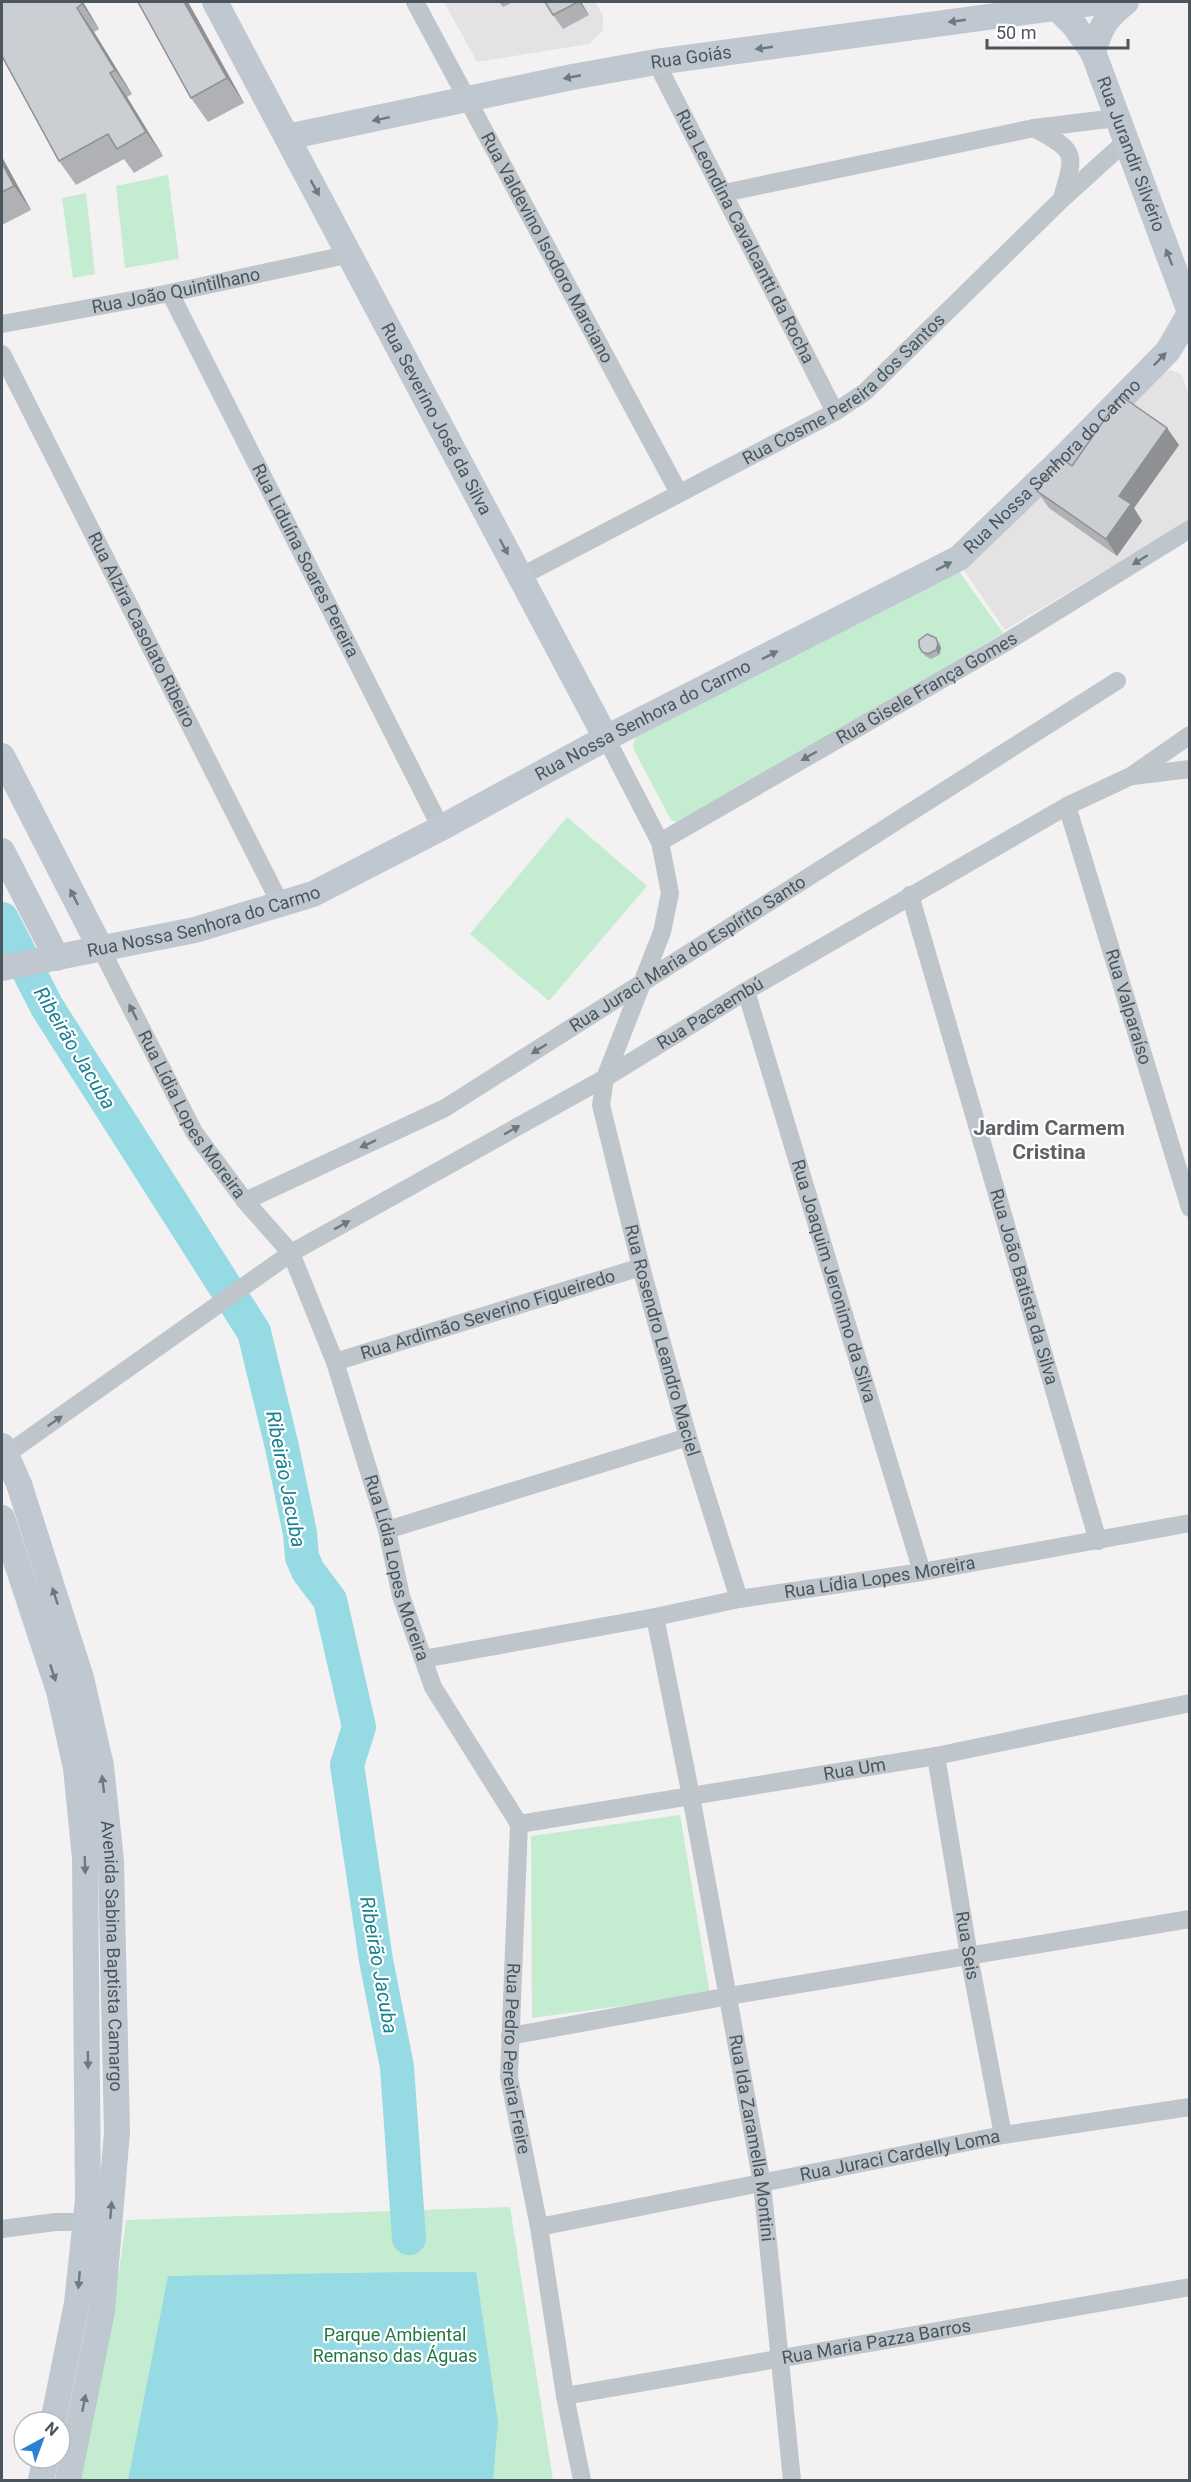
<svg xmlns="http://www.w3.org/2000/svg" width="1191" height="2482" font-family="Roboto,sans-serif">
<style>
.education{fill:#e4e2e2}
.green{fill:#c4ecd1}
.water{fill:#96dae4}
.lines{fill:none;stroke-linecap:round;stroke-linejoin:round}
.river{stroke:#96dae4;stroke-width:34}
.street{stroke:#bec6cc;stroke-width:18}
.secondary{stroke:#bfc8d0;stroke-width:26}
.wall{fill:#afb1b5}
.shaded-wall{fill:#8e9094}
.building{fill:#cbced3;stroke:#8e9094;stroke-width:1.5}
.oneway{fill:#6d7880}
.oneway2{fill:#6d777e}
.labels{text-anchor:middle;stroke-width:4.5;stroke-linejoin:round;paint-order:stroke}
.street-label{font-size:18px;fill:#4a555d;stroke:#fff}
.park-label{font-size:18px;fill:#217846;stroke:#fff}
.water-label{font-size:20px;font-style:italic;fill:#198291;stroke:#fff}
.quarter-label{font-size:21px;font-weight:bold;fill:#5e6265;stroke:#fff}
</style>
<rect width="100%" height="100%" fill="#f3f1f1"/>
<g class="education">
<path d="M444,2H595L603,15V30L589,44L477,62Z"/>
<path d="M1171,370L1182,375L1190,398L1189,520L1005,630L961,566L1161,372Z"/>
</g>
<g class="green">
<path d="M168,175L179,259L125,268L116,186Z"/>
<path d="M86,193L95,274L73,278L62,198Z"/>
<path d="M956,567L1003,633L681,823L671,820L634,750L633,744L638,734Z"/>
<path d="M567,817L647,886L549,1001L470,934Z"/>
<path d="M680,1815L710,1994L532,2018L531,1836Z"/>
<path d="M510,2207L553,2480H78L112,2322L126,2220Z"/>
</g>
<path class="water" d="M412,2272H476L498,2422L493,2480H128L168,2276Z"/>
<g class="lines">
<path class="river" d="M2,919L47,1007L254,1332L282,1447L300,1533L302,1557L308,1571L330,1600L359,1727L347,1765L376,1960L397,2067L409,2238"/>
<g class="street">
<path id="s1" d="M415,2L679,493"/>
<path id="s2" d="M656,62L835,412"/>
<path d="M1034,128C1078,152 1075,153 1062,198"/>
<path d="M724,193L1034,128L1117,118"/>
<path id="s3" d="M170,293L441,828"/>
<path id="s4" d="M2,324L170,293L351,254"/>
<path id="s5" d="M2,354L281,905"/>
<path id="s6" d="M520,577L835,412L865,392L1061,200L1125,142"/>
<path id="s7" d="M606,738L660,842L670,893L662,932L605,1078L601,1105L641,1267L688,1437L739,1599"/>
<path d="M1133,776L1190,769"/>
<path id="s8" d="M1067,806L1190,1208"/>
<path id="s9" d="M660,842L1005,643L1190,529"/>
<path id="s10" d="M910,895L1098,1541"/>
<path id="s11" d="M101,949L194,1132L245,1201L291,1253L335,1362L387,1530L401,1596L433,1687L519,1824L509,2077L539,2227L565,2396L582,2480"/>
<path id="s12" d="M746,991L922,1572"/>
<path id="s13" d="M245,1201L445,1108L1117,681"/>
<path id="s14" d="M335,1362L641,1267"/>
<path id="s15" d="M7,1454L291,1253L605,1078L746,991L1067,806L1131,776L1190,735"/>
<path d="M387,1530L688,1437"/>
<path id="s16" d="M655,1617L691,1796L762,2183L792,2480"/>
<path id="s17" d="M423,1659L655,1617L739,1599L922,1572L1190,1523"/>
<path id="s18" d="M936,1756L969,1956L1003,2135"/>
<path id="s19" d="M519,1824L936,1756L1190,1703"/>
<path d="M510,2036L729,1996L1190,1919"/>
<path id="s20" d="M539,2227L1003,2135L1190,2107"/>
<path d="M2,2229L55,2222H84"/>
<path id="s21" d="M565,2396L1190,2287"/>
</g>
<g class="secondary">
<path id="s22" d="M215,2L606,738"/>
<path id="s23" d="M1057,8L1074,25L1093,52L1190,312"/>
<path d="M1093,52C1101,26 1105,19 1126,2"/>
<path id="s24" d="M287,137L572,77L656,62L1099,2"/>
<path d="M2,756L101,949"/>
<path d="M2,851L57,958"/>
<path id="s25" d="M2,968L195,930L313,894L441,828L606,738L959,558L1065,456L1168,351L1190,313"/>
<path id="s26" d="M2,1446L19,1484L81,1678L101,1766L111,1861L117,2132L102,2311L68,2480"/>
<path d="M2,1518L59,1691L76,1768L85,1858L88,2199L77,2303L53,2422"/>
<path d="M41,2480L46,2458"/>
</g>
</g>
<g class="wall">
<path d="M83,2L99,29L94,32L132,94L127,97L163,156L134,173L124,159L76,185L59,161L2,56Z"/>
<path d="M188,2L244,103L208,122L191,98Z"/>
<path d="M499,2H513L503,7Z"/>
<path d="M545,2H581L589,15L563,29L553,15Z"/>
<path d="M2,157L31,210L2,225Z"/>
<path d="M1179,445L1134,508L1142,521L1117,556L1049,508L1037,491L1072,466Z"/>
<path d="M939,642L941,648L939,655L931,659L925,656L919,646Z"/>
</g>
<g class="shaded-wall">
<path d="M81,2H83L99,29L82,4Z"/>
<path d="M184,2H188L244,103L227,78Z"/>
<path d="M579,2H581L589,15Z"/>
<path d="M77,8L94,32L132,94L115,70Z"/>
<path d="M110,73L127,97L163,156L146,132Z"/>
<path d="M2,157L4,161L31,210L14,186L2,163Z"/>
<path d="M1167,428L1179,445L1134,508L1142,521L1117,556L1106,539L1119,496Z"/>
<path d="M936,638L941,648L939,655L936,650Z"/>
</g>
<g class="building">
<path d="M2,2H81L82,4L77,8L115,70L110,73L146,132L117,149L108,134L59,161L2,56Z"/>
<path d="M138,2H184L227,78L191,98Z"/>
<path d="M545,2H578L553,15Z"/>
<path d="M2,163L14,186L2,192Z"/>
<path d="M1121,396L1167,428L1119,496L1131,504L1106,539L1037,491L1061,458L1072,466Z"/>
<path d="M927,634L936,638L938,644L936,650L928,654L922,652L919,646V640Z"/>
</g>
<defs><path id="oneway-solid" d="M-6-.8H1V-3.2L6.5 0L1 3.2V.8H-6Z" transform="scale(1.5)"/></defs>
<g class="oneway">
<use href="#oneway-solid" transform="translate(957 21) rotate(172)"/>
<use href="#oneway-solid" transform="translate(764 48) rotate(172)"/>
<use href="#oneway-solid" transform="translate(572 77) rotate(169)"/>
<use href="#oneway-solid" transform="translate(381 119) rotate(168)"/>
<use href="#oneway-solid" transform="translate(315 188) rotate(61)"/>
<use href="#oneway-solid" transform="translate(1169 257) rotate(-111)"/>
<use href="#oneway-solid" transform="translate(1160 359) rotate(-46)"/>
<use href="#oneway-solid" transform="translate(504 547) rotate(62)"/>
<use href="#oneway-solid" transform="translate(944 566) rotate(-27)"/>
<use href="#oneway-solid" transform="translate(770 655) rotate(-27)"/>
<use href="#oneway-solid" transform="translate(74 897) rotate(-117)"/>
<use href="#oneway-solid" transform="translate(55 1596) rotate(-108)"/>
<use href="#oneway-solid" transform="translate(53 1673) rotate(72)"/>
<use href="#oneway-solid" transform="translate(103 1784) rotate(-97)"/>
<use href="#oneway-solid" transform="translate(85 1865) rotate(88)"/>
<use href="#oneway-solid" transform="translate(88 2060) rotate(89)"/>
<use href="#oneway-solid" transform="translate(111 2210) rotate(-85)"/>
<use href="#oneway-solid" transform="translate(79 2280) rotate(95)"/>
<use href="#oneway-solid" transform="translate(84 2403) rotate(-79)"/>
</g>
<g class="oneway2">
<use href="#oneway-solid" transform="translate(1140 560) rotate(148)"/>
<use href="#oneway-solid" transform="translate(809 756) rotate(150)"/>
<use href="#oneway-solid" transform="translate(133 1012) rotate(-117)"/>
<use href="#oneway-solid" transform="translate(539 1049) rotate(148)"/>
<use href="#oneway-solid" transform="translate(512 1130) rotate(-29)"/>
<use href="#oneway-solid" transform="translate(368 1144) rotate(155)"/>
<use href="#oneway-solid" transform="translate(342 1225) rotate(-29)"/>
<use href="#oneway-solid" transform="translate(55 1421) rotate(-35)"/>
</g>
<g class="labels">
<g class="street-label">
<text dy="6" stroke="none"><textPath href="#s24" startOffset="412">Rua Goiás</textPath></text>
<text dy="6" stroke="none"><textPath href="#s23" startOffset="166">Rua Jurandir Silvério</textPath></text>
<text dy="6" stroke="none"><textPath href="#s2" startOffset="196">Rua Leondina Cavalcantti da Rocha</textPath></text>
<text dy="6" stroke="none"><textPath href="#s1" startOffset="279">Rua Valdevino Isodoro Marciano</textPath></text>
<text dy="6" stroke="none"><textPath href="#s4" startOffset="177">Rua João Quintilhano</textPath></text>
<text dy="6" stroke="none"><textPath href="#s6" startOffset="376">Rua Cosme Pereira dos Santos</textPath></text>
<text dy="6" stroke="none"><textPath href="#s22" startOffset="472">Rua Severino José da Silva</textPath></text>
<text dy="6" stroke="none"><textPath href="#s25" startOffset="1179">Rua Nossa Senhora do Carmo</textPath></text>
<text dy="6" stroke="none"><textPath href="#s3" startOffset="300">Rua Liduína Soares Pereira</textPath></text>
<text dy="6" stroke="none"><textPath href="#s5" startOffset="309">Rua Alzira Casolato Ribeiro</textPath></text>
<text dy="6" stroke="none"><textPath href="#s9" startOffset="308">Rua Gisele França Gomes</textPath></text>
<text dy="6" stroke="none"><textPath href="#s25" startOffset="693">Rua Nossa Senhora do Carmo</textPath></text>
<text dy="6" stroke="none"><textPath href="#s25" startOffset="207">Rua Nossa Senhora do Carmo</textPath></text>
<text dy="6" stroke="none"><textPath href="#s13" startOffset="508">Rua Juraci Maria do Espírito Santo</textPath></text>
<text dy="6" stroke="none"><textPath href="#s8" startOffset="210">Rua Valparaíso</textPath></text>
<text dy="6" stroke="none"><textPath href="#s15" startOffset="831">Rua Pacaembú</textPath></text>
<text dy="6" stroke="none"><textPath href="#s11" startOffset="189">Rua Lídia Lopes Moreira</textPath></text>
<text dy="6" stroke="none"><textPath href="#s12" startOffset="303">Rua Joaquim Jeronimo da Silva</textPath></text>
<text dy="6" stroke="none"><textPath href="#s10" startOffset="408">Rua João Batista da Silva</textPath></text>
<text dy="6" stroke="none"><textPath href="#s14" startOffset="160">Rua Ardimão Severino Figueiredo</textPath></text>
<text dy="6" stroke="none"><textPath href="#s7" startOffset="636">Rua Rosendro Leandro Maciel</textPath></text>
<text dy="6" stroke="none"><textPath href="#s11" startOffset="693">Rua Lídia Lopes Moreira</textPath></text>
<text dy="6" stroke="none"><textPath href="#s17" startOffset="464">Rua Lídia Lopes Moreira</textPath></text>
<text dy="6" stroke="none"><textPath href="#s19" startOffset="340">Rua Um</textPath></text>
<text dy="6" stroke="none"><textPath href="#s18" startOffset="192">Rua Seis</textPath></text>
<text dy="6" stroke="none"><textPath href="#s26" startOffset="526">Avenida Sabina Baptista Camargo</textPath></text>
<text dy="6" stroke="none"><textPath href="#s11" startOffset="1215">Rua Pedro Pereira Freire</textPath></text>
<text dy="6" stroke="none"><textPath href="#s16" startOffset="530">Rua Ida Zaramella Montini</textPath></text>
<text dy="6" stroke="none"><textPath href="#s20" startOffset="368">Rua Juraci Cardelly Loma</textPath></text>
<text dy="6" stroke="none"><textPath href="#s21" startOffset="316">Rua Maria Pazza Barros</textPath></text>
</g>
<g class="park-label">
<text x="395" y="2341">Parque Ambiental<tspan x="395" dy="21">Remanso das Águas</tspan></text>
</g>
<g class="water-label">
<text transform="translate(75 1048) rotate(59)" y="7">Ribeirão Jacuba</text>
<text transform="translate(286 1479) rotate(79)" y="7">Ribeirão Jacuba</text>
<text transform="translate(379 1965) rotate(80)" y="7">Ribeirão Jacuba</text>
</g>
<g class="quarter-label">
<text x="1049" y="1135">Jardim Carmem<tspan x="1049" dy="24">Cristina</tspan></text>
</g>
</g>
<rect width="1191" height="2482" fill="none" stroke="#4a555d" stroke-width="6"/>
<g transform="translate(42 2440) rotate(41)"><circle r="28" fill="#ffffff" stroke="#b7bbbe" stroke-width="1.5"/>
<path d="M0-4.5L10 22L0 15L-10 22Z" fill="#2b81d3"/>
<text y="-9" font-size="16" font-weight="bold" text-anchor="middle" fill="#4a555d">N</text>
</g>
<path d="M987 39v9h141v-9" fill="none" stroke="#4a555d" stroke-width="3"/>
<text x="996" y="39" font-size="18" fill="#4a555d" stroke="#ffffff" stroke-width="4.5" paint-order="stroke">50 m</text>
</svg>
